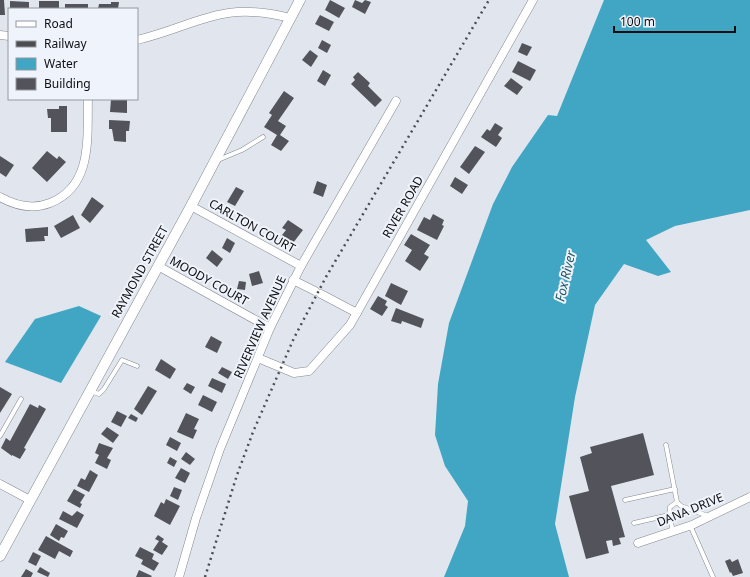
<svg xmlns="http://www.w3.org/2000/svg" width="750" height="577" font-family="'Noto Sans',sans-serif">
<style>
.water{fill:#41a6c3}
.building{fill:#53545b}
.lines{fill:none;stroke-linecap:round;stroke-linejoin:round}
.service-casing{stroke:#84888f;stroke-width:5}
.minor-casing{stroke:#84888f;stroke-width:9}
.tertiary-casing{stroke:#84888f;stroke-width:11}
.service{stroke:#fff;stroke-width:4}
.minor{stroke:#fff;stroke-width:8}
.tertiary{stroke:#fff;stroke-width:10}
.rail{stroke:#4b4d51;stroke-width:2.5;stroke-dasharray:2 4;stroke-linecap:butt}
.labels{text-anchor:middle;stroke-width:4;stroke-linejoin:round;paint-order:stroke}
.street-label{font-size:12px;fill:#0e0f12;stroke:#eff3fb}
.water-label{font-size:13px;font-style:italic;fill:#215868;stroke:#eff3fb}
</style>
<rect width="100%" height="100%" fill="#e1e6ee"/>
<g class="water">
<path d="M604,0H750V210L675,226L646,240L671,272L658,276L624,264L595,305L575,397L555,524L569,577H444L465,526L468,501L445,466L435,435L438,384L449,323L493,204L512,167L548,115L557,116Z"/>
<path d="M79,306L101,316L61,383L5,362L35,319Z"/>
</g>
<g class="building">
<path d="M0,0H4L5,15H0Z"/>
<path d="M330,0L345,8L339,18L325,10Z"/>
<path d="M355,0L362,3L365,0L371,2L365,14L352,7Z"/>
<path d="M10,1L29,2V9H10Z"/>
<rect x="39" y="1" width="20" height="8"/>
<path d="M111,2H119L118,9H98L99,4H111Z"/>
<rect x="65" y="4" width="23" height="5"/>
<path d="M320,15L334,22L329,31L315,24Z"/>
<path d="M322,40L331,45L327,53L318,48Z"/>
<path d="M522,43L532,47L527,56L518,52Z"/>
<path d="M310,50L318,56L311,67L302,60Z"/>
<path d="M518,61L536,70L530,81L512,72Z"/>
<path d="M323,70L331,75L325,86L317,81Z"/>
<path d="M358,72L370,83L368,86L382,100L375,107L351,84L355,80L353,77Z"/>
<path d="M511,78L523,87L517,95L504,86Z"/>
<path d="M284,91L294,98L278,121L286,126L280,135L289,141L281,151L271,145L277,135L264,127L272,115L269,113Z"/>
<path d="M111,99H127V113L110,112Z"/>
<path d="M59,106H67V132H51V118H48L47,109H59Z"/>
<path d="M109,120L130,121L129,131H126V142L114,141L112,129H109Z"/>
<path d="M495,123L503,128L498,135L502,138L496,147L481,137L487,129L490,131Z"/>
<path d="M475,146L485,152L469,174L460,167Z"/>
<path d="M47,151L57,159L59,156L66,162L47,182L32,168Z"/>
<path d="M0,156L14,165L6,177L0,173Z"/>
<path d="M455,177L468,185L462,194L450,186Z"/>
<path d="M317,181L327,185L323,197L313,193Z"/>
<path d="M236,187L244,191L235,206L227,202Z"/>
<path d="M92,197L104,206L90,223L81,215Z"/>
<path d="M433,214L444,220L442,225L444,226L437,240L417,230L424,217L430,220Z"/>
<path d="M73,215L80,228L61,238L54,226Z"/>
<path d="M288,220L303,230L290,247L279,239L286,230L282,228Z"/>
<path d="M48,227V236H44L45,241L26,242L25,229Z"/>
<path d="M411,234L430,245L424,254L429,257L420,271L405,261L412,250L404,245Z"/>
<path d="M227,238L235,243L230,253L222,248Z"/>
<path d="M212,250L223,259L217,267L206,258Z"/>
<path d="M259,271L263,283L252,286L249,274Z"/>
<path d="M239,281L246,282L245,290L237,289Z"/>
<path d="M391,283L408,291L401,305L385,296Z"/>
<path d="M378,296L387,301L385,305L388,307L382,316L370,309Z"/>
<path d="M396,308L424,319L421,328L402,321L401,324L391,321Z"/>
<path d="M211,336L222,342L217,353L205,347Z"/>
<path d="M161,359L176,369L170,379L155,370Z"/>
<path d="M222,367L232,372L228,379L218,373Z"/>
<path d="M212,378L226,384L222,393L208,386Z"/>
<path d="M187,383L195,387L191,394L183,389Z"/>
<path d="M148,386L157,391L142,415L134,409Z"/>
<path d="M0,387L12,394L0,413Z"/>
<path d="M203,395L217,402L212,412L198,405Z"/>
<path d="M30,404L38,408L39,405L46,409L24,448L26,449L20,459L12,455V456L1,448L6,438L10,441Z"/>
<path d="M117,411L127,416L121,427L111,422Z"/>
<path d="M186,413L199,419L194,429L197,430L193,439L177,432Z"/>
<path d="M131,414L138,418L136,422L128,418Z"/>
<path d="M107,427L119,435L113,443L101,434Z"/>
<path d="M643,433L654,475L611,486L625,537L619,538L621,544L613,546L612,540L606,541L609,553L586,559L569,496L589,491L580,457L592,453L590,447Z"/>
<path d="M170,437L181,443L177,451L166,445Z"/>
<path d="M99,443L113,448L107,458L111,460L107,469L95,463L99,455L95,453Z"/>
<path d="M186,452L195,459L190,465L181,459Z"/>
<path d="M170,457L177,461L174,467L167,463Z"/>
<path d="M181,468L190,473L185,483L175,478Z"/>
<path d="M90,470L98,475L89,492L77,486L81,478L85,480Z"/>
<path d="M174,487L182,490L178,500L170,496Z"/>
<path d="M74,489L85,495L80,503L82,504L80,508L67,501Z"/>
<path d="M166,499L180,506L170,525L154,516L161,502L164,504Z"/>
<path d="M63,511L72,516L77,511L84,515L77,528L59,519Z"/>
<path d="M56,524L68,531L64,538L61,537L59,541L50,535Z"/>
<path d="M158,535L164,539L162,542L168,546L162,555L153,550L159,541L155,539Z"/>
<path d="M46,536L73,551L70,557L59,551L55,559L38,550Z"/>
<path d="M140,547L154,554L152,559L159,563L154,571L141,564L143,560L135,556Z"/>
<path d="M33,552L41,556L36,566L28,562Z"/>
<path d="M730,559L732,562L738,559L743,573L733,576L731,572L730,573L725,561Z"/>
<path d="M40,567L50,573L48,577L37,572Z"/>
<path d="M26,569L33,573L31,577H21Z"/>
<path d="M139,570L152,576L151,577H136Z"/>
</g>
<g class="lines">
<g class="service-casing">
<g id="service">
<path d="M218,160L242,150L263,137"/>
<path d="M90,391L99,394L104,389L122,360L137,366"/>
<path d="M0,436L21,399"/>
<path d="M666,445L677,502L681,506L708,516"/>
<path d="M625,500L675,489"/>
<path d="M669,515L673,531"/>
<path d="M634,523L669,515L670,507L677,502"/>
<path d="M690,525L713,577"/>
</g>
</g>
<g class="minor-casing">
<g id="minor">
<path d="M0,35L9,36"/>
<path d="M137,40C199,25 220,0 290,18"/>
<path d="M0,197C16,206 32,210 50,203C93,186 87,138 88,99"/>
<path d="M191,206L301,266"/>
<path d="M158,266L270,328"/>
<path d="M293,280L315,291"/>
<path d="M321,294L357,313"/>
<path d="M258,358L294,373L309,371L350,325L533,0"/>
<path d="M0,484L30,500"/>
<path d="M638,543L692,525L750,497"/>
<path d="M179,577L196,518L220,449L270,328L301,266L396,101"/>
</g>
</g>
<g class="tertiary-casing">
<path id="tertiary" d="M0,556L191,206L300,0"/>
</g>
<use href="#service" class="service"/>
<use href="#minor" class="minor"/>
<use href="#tertiary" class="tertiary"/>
<path class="rail" d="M205,577L237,475L253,432L294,338L326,277L489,0"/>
</g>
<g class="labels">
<g class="street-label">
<text transform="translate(403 207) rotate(-60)" y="4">RIVER ROAD</text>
<text transform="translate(252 226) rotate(29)" y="4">CARLTON COURT</text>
<text transform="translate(140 272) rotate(-61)" y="4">RAYMOND STREET</text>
<text transform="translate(209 281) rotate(29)" y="4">MOODY COURT</text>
<text transform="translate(260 327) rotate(-66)" y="4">RIVERVIEW AVENUE</text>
<text transform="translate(690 510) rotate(-22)" y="4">DANA DRIVE</text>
</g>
<g class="water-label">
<text transform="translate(565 276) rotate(-77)" y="5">Fox River</text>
</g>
</g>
<rect x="8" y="8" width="130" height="92" fill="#eff3fb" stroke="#95989e"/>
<rect x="16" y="21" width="20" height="6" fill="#ffffff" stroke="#95989e"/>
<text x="44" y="28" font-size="12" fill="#0e0f12">Road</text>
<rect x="16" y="41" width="20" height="6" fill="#4b4d51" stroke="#95989e"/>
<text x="44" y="48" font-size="12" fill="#0e0f12">Railway</text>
<rect x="16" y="58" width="20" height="12" fill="#41a6c3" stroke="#95989e"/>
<text x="44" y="68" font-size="12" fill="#0e0f12">Water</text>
<rect x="16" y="78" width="20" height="12" fill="#53545b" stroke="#95989e"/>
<text x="44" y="88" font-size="12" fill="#0e0f12">Building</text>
<path d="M614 26v6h121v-6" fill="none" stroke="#0e0f12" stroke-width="2"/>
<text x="620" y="26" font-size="12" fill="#0e0f12" stroke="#eff3fb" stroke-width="3" paint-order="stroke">100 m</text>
</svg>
